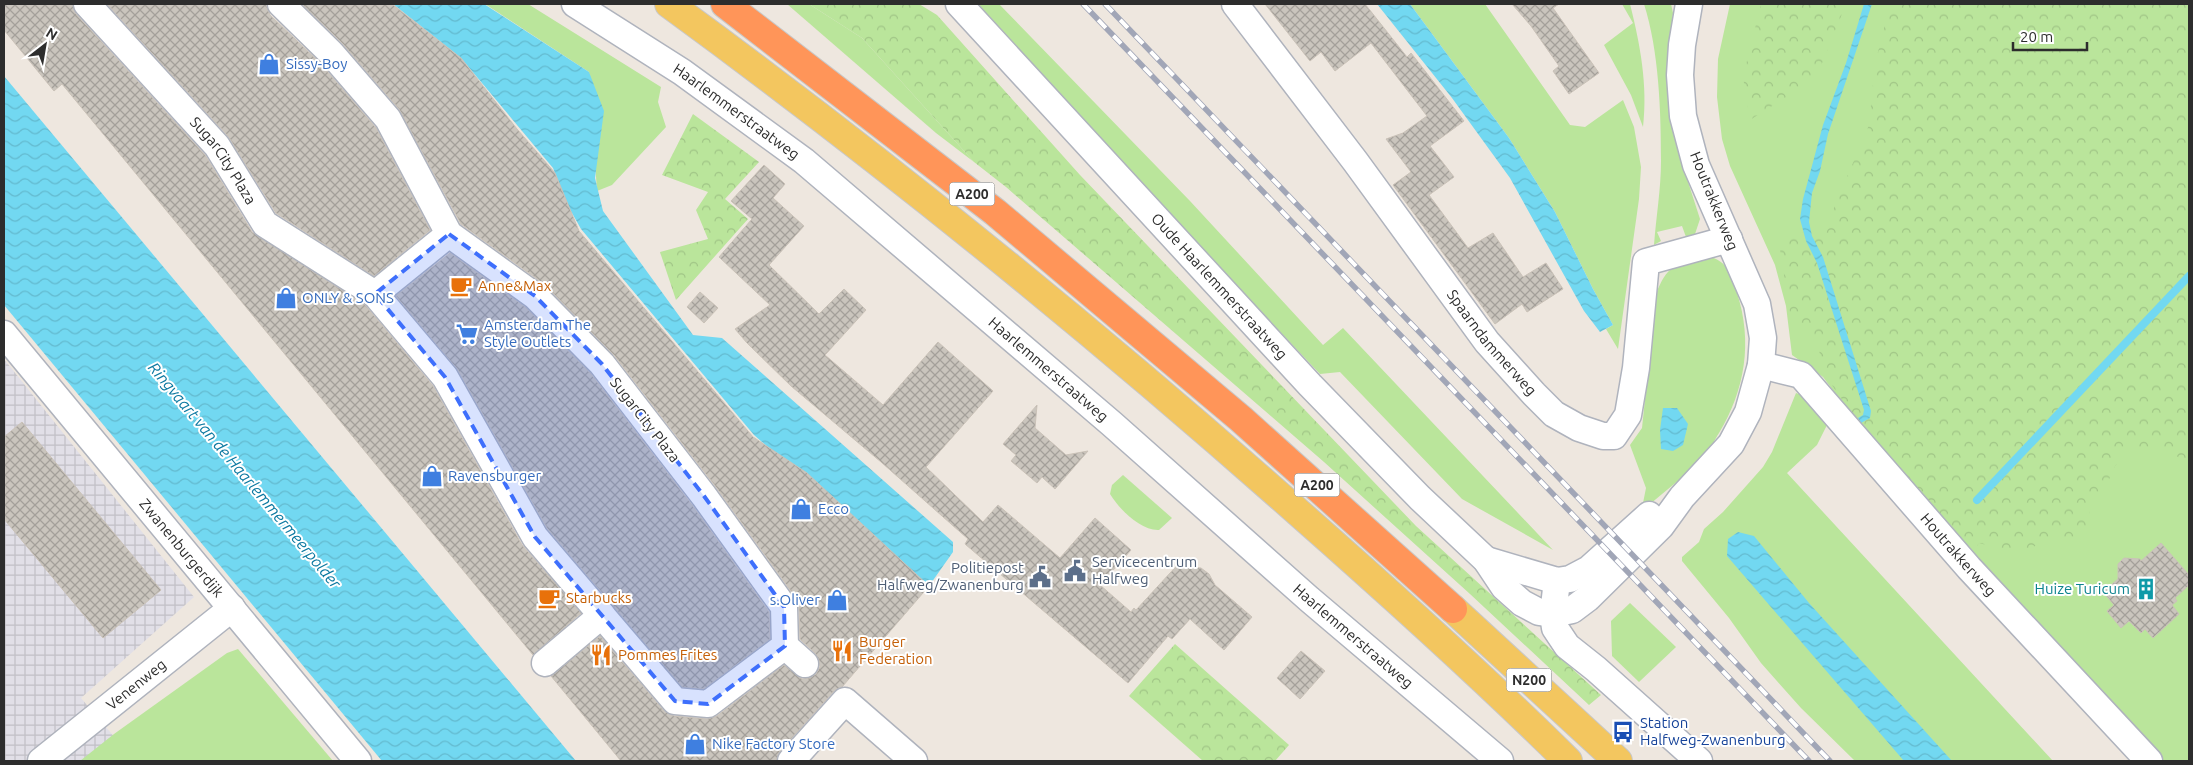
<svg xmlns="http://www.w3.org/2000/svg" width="2193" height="765" font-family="Ubuntu,sans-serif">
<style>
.industrial{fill:url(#industrial-grid)}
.grass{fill:#bae59b}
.forest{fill:url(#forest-crowns)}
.water{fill:url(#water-waves)}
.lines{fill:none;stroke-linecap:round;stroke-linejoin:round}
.stream{stroke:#72d8f1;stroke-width:8}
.building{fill:url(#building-cross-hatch);stroke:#cac2b8}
.minor-casing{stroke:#afb3bd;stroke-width:29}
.major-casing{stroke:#c8c8c8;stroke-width:30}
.highway-casing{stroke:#c8c8c8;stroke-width:30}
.minor{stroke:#fff;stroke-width:26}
.major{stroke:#f3c65f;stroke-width:28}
.highway{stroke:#ff9559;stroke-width:28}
.rail-casing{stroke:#a1a6b7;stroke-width:5.5}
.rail{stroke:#fff;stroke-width:4;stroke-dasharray:11;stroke-linecap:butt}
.marked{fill:#3e6ffc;fill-opacity:0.2;stroke:#3e6ffc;stroke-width:4;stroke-dasharray:10 6;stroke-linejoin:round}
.labels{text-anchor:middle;stroke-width:4;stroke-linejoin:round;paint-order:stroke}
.shield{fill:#fff;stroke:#6c6c6c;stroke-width:1}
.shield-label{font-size:14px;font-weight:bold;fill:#2d2d2d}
.shop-label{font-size:15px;fill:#366cbe;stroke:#fff;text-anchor:start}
.street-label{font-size:15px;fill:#2d2d2d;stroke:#fff}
.food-label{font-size:15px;fill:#c56008;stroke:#fff;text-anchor:start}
.service-label{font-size:15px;fill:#4e5e75;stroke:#fff;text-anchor:start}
.culture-label{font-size:15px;fill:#0d838f;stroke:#fff;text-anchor:end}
.transit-label{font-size:15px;fill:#164399;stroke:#fff;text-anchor:start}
.water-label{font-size:16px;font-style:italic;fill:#0c79a1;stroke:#fff}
</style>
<defs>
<pattern id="industrial-grid" width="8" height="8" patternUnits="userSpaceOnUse" patternTransform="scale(1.25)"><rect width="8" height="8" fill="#e1dfe7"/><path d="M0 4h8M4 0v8" fill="none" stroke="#c1c0c6"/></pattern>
<pattern id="forest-crowns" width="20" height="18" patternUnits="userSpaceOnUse" patternTransform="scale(1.25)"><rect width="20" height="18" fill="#bae59b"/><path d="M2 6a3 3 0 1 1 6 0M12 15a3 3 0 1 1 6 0" fill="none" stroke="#a0c586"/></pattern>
<pattern id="water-waves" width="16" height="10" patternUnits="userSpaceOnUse" patternTransform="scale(1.25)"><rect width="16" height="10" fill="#72d8f1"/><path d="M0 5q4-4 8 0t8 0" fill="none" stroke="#63bacf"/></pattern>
<pattern id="building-cross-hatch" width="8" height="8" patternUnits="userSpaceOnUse" patternTransform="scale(1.25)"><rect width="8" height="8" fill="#cac5bd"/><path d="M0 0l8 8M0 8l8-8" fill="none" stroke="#a4a09a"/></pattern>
</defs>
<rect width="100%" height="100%" fill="#eee7df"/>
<path class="industrial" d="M4,359L194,597L81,698L135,761H4Z"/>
<g class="grass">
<path d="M485,4H528L661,87L658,102L666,127L612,185L597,191L589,72Z"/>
<path d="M787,4H809L862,38L974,162L936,133Z"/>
<path d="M978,4H999L1190,201L1323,345L1343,328L1553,550L1462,499L1340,372L1320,374L1215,263Z"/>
<path d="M1410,4H1485L1570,125L1585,127L1623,100L1634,127L1641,167L1639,199L1618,349L1606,329L1613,325L1593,289L1555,212L1509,138Z"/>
<path d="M1622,4H1630C1640,44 1648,85 1643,127L1631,95L1604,45L1633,23Z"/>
<path d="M1644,4H1671L1673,13L1667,61L1668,106L1681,160L1700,219L1695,234L1686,237L1682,226L1657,232L1661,241L1654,245C1656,217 1661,189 1661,161C1661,111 1659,51 1644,4Z"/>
<path d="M1730,4H2189V761H2159L1859,425L1823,377L1792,355L1786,306L1775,265L1730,166L1722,139L1717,97L1718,59Z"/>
<path d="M1702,255C1727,259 1730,271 1737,293C1753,342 1745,390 1719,433C1715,439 1712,447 1707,452C1690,473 1667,489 1647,507L1643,503L1646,488L1630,445L1642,428L1656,294C1667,266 1674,265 1702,255Z"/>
<path d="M1796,393L1807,397L1829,421L1817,445L1787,473L2053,761H1855L1801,708L1761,663L1729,618L1682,561V557L1699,542L1704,529L1723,512L1763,467L1772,452Z"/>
<path d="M1123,475L1172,518L1159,530C1141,531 1119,509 1110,494L1112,485Z"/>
<path d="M1630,603L1676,647L1639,682L1612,656L1611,621Z"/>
<path d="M238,649L333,761H80L114,734L227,653Z"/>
</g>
<g class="forest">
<path d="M809,4H919L937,15L1080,175L1416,526L1601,695L1589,705L1470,594L1324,462L1006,187L974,162L862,38Z"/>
<path d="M1761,4H1846L1816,78L1750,120L1743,77Z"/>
<path d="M1890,4H2189V463L2158,446L2129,452L2115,466L2107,484L2090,507L2086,538L2049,539L2027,550L2009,551L1979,543L1972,553L1871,440L1824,374L1819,350L1791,319L1779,243L1828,222L1869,125L1875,64Z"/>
<path d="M693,114L759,162L725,199L748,219L676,300L660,252L708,239L696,210L708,192L662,175Z"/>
<path d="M1175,644L1289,745L1275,761H1203L1129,696Z"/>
</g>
<g class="water">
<path d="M393,4H484L589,72L604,111L595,178L603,211L693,335L722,338L953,542V552L929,586L754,435L581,229L568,206L553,168L461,58Z"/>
<path d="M1377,4H1410L1509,138L1555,212L1593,289L1613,325L1600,332L1584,311L1510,178L1452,98Z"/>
<path d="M1864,4H1872L1828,134L1820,171L1812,193L1809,222L1812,236L1823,257L1871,411L1870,418L1861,423L1858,418L1863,415L1864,410L1817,263L1806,241L1800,219L1803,199L1823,125L1846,63Z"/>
<path d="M4,76L576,761H382L4,305Z"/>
<path d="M1663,408H1677L1688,424L1683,445L1673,451L1661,449L1660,430Z"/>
<path d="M1738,532L1754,536L1809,603L1952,761H1904L1727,556L1728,539Z"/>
</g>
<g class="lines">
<path class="stream" d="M1977,500L2189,276"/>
</g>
<g class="building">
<path d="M4,4H72L76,14L205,155L252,232L365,305L433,386L522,545L581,613L533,655L62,84L54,91L4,30Z"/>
<path d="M107,4H266L270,15L320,63L376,128L430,230L374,276L276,213L228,136Z"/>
<path d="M302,4H392L461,58L517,129L555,173L579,231L753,437L807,473L929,586L842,687L834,691L780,751L776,761H621L551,676L600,636L664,711L674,716L707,719L717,716L784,665L802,679L809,678L816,674L820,667L819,660L815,653L800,639L799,607L796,598L716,487L614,355L544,284L461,224L399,109L342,43Z"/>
<path d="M1265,4H1365L1407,57L1411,53L1464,121L1430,146L1454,177L1429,195L1468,248L1493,233L1523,277L1546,263L1563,289L1527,312L1522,304L1495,324L1393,185L1411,172L1386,139L1403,133L1427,116L1371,43L1335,71L1321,52L1310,61Z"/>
<path d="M1512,4H1559L1553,8L1599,73L1569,94L1553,71L1559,66L1531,26Z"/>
<path d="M764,165L785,184L773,198L804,226L769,265L819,314L844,289L866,310L825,355L883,405L938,342L993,391L926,467L983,522L998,505L1060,558L1095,518L1131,550L1100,585L1131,612L1134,608L1136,610L1182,560L1190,567L1201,568L1209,574L1215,585L1252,617L1224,650L1190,619L1172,639L1168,636L1128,683L965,544L968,539L881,462L791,386L747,343L735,329L770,305L719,257L752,219L731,201Z"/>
<path d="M450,253L525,307L591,374L692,505L769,612L770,639L704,689L682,687L547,528L458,370L396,296Z"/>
<path d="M700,292L718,308L704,323L687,307Z"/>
<path d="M1037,405L1035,428L1066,455L1088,451L1055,489L1042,477L1037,483L1011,461L1016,455L1003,444Z"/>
<path d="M22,422L161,590L103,638L4,519V437Z"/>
<path d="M2161,543L2189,575V585L2175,598L2177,601L2172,605L2179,614L2153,638L2145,629L2141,633L2129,621L2121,628L2107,611L2114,605L2103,592L2118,579V564L2124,558L2140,559L2141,561Z"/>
<path d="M1301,651L1325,671L1300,699L1277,678Z"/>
</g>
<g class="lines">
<g class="minor-casing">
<g id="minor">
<path id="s1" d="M87,4L217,146L265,224L375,294L445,377L535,537L675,701L708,704L785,646L784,607L704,496L602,364L535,296L449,234L388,119L331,53L281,4"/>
<path id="s2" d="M575,4L682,72L804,161L1112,424L1309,599L1500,761"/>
<path id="s3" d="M959,4L1310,385L1420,498L1486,560L1504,587L1522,603L1539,612L1553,614L1572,610L1588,598L1661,526L1682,497L1731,444L1748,412L1761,365L1763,338L1757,304L1696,165L1683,116L1680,75L1682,45L1689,4"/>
<path id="s4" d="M1235,4L1355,161L1487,342L1534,394L1554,414L1579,428L1603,436H1614L1628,415L1636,368L1646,262L1729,239"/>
<path d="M375,294L449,234"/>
<path id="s5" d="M4,334L358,761"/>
<path id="s6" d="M1761,365L1801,375L1969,568L2149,761"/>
<path d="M1486,560L1557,581L1570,579L1589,569L1649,515"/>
<path d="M1557,581L1553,614L1555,628L1567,646L1596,669L1699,761"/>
<path d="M785,646L805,664"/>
<path d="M545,663L602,615"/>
<path id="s7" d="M41,761L232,608"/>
<path d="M791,761L845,701L914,761"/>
</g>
</g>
<g class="major-casing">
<g id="major">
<path d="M669,4C887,163 1097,334 1299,513C1391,594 1481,675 1568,761"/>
<path d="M1453,609L1618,761"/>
</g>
</g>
<g class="highway-casing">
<path id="highway" d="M725,4L995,212L1241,419L1453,609"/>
</g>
<use href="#minor" class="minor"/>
<use href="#major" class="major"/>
<use href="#highway" class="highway"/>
<g class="rail-casing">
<g id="rail">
<path d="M1083,4L1809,761"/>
<path d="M1105,4L1830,761"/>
</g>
</g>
<use href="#rail" class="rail"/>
</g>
<path class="marked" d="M449,234L535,296L602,364L704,496L784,607L785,646L708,704L675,701L535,537L445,377L375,294Z"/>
<defs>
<g id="shop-bare" transform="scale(1.725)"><path d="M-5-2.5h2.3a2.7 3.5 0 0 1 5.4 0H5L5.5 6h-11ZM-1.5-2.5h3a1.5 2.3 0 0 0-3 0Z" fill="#3f7fe0" stroke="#fff" stroke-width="2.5" paint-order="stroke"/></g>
<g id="cafe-bare" transform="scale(1.725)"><path d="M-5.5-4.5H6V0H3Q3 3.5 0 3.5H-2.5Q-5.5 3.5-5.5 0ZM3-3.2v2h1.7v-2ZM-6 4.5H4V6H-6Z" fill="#e8710a" stroke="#fff" stroke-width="2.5" paint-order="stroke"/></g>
<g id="supermarket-bare" transform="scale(1.725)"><path d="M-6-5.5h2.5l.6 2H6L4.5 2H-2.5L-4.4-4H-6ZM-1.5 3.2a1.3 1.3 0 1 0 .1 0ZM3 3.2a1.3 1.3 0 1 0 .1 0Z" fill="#3f7fe0" stroke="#fff" stroke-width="2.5" paint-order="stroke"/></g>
<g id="civic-bare" transform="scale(1.725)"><path d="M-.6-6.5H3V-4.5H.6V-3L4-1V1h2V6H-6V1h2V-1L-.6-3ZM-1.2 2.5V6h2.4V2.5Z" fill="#5c6f8a" stroke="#fff" stroke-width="2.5" paint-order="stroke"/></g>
<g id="building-bare" transform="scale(1.725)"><path d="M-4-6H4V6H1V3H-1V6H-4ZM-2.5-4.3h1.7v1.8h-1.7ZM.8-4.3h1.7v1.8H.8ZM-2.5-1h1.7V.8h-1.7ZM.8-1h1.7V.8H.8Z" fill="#0f9aa8" stroke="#fff" stroke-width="2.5" paint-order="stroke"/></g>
<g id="restaurant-bare" transform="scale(1.725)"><path d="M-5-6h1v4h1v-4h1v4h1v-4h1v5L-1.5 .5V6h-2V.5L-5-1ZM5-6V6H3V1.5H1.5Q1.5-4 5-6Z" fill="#e8710a" stroke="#fff" stroke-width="2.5" paint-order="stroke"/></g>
<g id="bus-bare" transform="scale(1.725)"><path d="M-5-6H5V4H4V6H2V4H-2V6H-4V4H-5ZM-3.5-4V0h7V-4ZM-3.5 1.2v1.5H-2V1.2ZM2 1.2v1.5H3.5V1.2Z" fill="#1a4fb4" stroke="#fff" stroke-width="2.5" paint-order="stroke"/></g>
</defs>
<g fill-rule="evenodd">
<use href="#shop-bare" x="269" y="64"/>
<use href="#cafe-bare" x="461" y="286"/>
<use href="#shop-bare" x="286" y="298"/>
<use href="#supermarket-bare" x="467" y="334"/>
<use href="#shop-bare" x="432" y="476"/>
<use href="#shop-bare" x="801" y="509"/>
<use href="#civic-bare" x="1075" y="571"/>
<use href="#civic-bare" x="1040" y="577"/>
<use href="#building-bare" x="2146" y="589"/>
<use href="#cafe-bare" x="549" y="598"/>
<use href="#shop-bare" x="837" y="600"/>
<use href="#restaurant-bare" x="842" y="651"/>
<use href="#restaurant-bare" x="601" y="655"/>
<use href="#bus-bare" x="1623" y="732"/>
<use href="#shop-bare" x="695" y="744"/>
</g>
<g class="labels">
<g class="shield">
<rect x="949.5" y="182.5" width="45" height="23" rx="4"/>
<rect x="1294.5" y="473.5" width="45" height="23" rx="4"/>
<rect x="1506.5" y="668.5" width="45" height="23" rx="4"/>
</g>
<g class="shield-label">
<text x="972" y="199">A200</text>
<text x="1317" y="490">A200</text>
<text x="1529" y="685">N200</text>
</g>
<g class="shop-label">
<text x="286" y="69">Sissy-Boy</text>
<text x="302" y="303">ONLY &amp; SONS</text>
<text x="484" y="330">Amsterdam The<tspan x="484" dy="17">Style Outlets</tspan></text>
<text x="448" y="481">Ravensburger</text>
<text x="818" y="514">Ecco</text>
<text x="820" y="605" text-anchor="end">s.Oliver</text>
<text x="712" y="749">Nike Factory Store</text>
</g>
<g class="street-label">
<text dy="5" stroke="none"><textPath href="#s2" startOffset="194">Haarlemmerstraatweg</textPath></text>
<text dy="5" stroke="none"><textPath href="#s1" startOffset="208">SugarCity Plaza</textPath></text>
<text transform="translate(1714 201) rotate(68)" y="5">Houtrakkerweg</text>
<text dy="5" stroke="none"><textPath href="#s3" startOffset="384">Oude Haarlemmerstraatweg</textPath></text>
<text dy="5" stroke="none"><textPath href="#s4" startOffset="425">Spaarndammerweg</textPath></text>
<text dy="5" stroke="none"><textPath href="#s2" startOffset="599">Haarlemmerstraatweg</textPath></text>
<text transform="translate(645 420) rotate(52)" y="5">SugarCity Plaza</text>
<text dy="5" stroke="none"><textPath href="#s5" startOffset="278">Zwanenburgerdijk</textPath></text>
<text dy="5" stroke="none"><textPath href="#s6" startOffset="280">Houtrakkerweg</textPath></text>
<text dy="5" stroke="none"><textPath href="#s2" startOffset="1004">Haarlemmerstraatweg</textPath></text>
<text dy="5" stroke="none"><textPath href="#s7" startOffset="122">Venenweg</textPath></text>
</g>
<g class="food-label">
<text x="478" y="291">Anne&amp;Max</text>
<text x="566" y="603">Starbucks</text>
<text x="859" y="647">Burger<tspan x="859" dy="17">Federation</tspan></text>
<text x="618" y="660">Pommes Frites</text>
</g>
<g class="service-label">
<text x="1092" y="567">Servicecentrum<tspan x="1092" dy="17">Halfweg</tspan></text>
<text x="1024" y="573" text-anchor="end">Politiepost<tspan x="1024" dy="17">Halfweg/Zwanenburg</tspan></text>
</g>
<g class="culture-label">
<text x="2130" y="594">Huize Turicum</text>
</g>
<g class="transit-label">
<text x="1640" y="728">Station<tspan x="1640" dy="17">Halfweg-Zwanenburg</tspan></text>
</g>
<g class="water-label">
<text transform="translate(245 475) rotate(50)" y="6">Ringvaart van de Haarlemmermeerpolder</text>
</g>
</g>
<rect width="2193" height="765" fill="none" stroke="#2d2d2d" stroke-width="10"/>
<g transform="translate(45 45) rotate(31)" stroke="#ffffff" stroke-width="4" paint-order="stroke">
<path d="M0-4L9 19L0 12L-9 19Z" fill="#2d2d2d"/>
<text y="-8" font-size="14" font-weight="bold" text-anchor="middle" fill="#2d2d2d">N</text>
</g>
<path d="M2013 42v8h74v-8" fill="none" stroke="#2d2d2d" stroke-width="2.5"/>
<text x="2020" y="42" font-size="15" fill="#2d2d2d" stroke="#ffffff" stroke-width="4" paint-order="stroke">20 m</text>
</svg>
